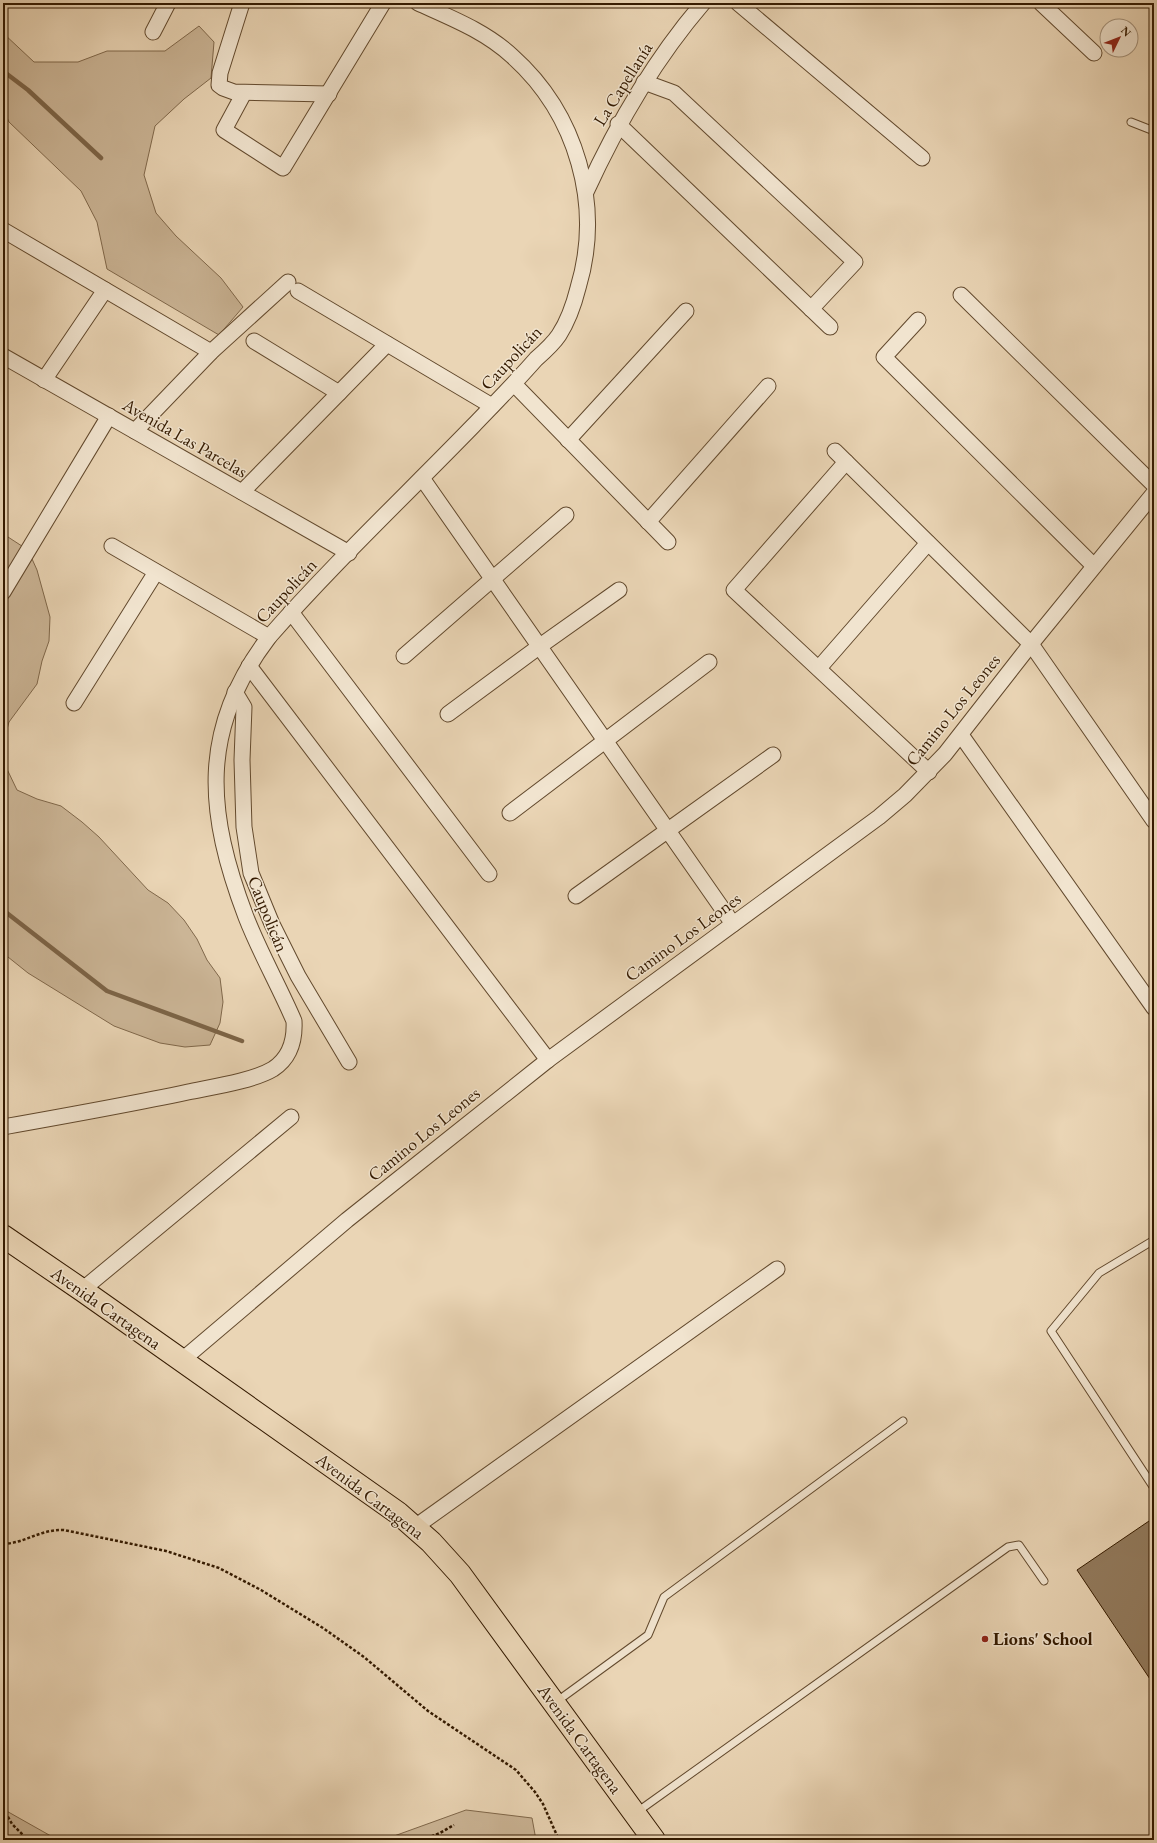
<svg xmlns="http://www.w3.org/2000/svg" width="1157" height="1843" font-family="'EB Garamond',serif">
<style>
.green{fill:#cbb596;stroke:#80684b}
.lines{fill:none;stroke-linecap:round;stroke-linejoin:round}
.stream{stroke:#7c6447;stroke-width:4.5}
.building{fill:#937b5e;stroke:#341a00;filter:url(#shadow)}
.service-casing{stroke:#62492d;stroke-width:9}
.minor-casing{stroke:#62492d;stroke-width:17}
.primary-casing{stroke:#341a00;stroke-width:24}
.path{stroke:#341a00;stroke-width:2.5;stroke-dasharray:3 2;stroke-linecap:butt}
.service{stroke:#f1e4cf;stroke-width:7}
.minor{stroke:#f1e4cf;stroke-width:15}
.primary{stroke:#ead5b5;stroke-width:22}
.poi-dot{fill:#8f2418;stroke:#f1e4cf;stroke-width:1.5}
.labels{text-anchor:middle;stroke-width:3;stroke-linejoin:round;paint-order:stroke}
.street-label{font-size:18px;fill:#341a00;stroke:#f1e4cf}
.poi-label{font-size:18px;font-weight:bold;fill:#341a00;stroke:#f1e4cf;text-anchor:start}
</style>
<defs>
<filter id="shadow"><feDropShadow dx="3.5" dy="3.5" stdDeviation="0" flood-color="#0004"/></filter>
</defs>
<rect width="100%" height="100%" fill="#ead5b5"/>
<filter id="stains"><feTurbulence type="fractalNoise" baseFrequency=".005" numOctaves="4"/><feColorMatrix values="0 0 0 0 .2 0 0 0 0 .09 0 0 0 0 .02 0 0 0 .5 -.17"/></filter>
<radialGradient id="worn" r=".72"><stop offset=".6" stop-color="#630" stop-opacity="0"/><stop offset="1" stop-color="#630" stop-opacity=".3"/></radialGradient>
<g class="green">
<path d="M199,26L214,42L211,78L184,99L155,126L144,175L156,213L176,236L221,278L243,307L219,335L107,269L97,222L81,191L9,122L3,109V33L34,62H78L107,51H165Z"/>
<path d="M3,537H8L28,550L37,570L50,617L49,641L42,661L37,684L9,722L3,744Z"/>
<path d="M3,748L6,767L17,790L37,799L61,806L82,822L99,837L148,890L168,903L184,920L197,939L207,960L220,978L223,1002L220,1023L210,1045L185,1047L160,1043L114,1026L28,973L3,953Z"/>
<path d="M3,1809L58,1840H3Z"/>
<path d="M466,1810L532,1818L536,1840H383Z"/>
</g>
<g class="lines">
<g class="stream">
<path d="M3,71L28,90L101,158"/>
<path d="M3,910L107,991L242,1041"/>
</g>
</g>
<path class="building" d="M1152,1519L1154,1523V1685L1077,1570Z"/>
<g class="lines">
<g class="service-casing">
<g id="service">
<path d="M1131,122L1154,131"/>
<path d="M1154,1240L1099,1273L1051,1331L1154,1488"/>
<path d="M556,1702L648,1635L664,1597L903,1421"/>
<path d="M637,1812L1008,1547L1019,1545L1044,1581"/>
</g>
</g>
<g class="minor-casing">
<g id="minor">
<path d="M242,3L220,73L219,85L223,88L234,92L329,94"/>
<path d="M738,3L922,158"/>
<path d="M1041,3L1094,53"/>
<path d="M153,32L168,3"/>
<path d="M644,82L674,93L855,262L811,309"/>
<path d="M244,93L224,130L283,168L383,3"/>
<path d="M618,124L830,327"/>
<path d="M586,192C617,124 654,60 703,3"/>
<path d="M3,230L211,352"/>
<path d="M298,291L492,406"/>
<path d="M961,295L1154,485"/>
<path d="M918,320L884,357L1094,566"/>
<path d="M254,341L339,393"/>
<path d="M3,356L349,553"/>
<path d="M44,380L105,290"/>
<path d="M514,384L668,542"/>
<path d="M135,431L211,352L288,282"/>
<path d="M568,440L686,311"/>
<path d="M835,451L1031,644L1154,821"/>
<path d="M846,462L734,590L929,772"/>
<path d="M422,478L733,924"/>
<path d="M242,492L387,344"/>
<path d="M648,522L768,386"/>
<path d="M112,546L269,637"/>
<path d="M3,592L109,416"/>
<path d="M291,612L489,874"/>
<path d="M404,656L566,515"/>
<path d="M249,666L548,1060"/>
<path d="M819,668L928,543"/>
<path d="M235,692L244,707L242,760L244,827L251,873L272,924L298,976L349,1062"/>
<path d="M74,703L156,572"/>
<path d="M448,714L540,646L619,590"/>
<path d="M961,735L1154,1008"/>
<path d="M510,813L709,662"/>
<path d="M576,896L773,755"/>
<path d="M3,1127C65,1116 127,1105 188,1092C212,1087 253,1081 273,1069C290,1058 295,1040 294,1021C279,986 260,953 246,917C207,814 198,730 269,637C333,564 405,496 473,426C494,404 516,382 536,359C544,352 553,344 559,335C568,321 574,304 578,288C603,205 577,114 512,56C485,31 451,18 418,3"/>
<path d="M82,1290L291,1117"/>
<path d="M181,1361L347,1220L548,1060L879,817L905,795L945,754L1031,644L1154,493"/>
<path d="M415,1527L777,1269"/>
</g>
</g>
<g class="primary-casing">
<path id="primary" d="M3,1236L82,1290L398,1513L431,1542L460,1574L654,1840"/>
</g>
<g class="path">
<path d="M3,1544C26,1543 40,1529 64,1530L166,1551L219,1568L261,1590L323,1628L364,1657L428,1711L516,1770L535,1792L543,1804L559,1840"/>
<path d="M3,1808L12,1824L28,1840"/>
<path d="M422,1840L440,1833L454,1825"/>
</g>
<use href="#service" class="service"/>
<use href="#minor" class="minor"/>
<use href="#primary" class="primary"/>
</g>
<circle class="poi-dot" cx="985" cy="1639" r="4"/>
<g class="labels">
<g class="street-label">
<text transform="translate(623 84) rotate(-58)" y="6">La Capellanía</text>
<text transform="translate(511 358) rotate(-47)" y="6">Caupolicán</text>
<text transform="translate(185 438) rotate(30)" y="6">Avenida Las Parcelas</text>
<text transform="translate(286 591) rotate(-47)" y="6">Caupolicán</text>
<text transform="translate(953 710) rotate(-51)" y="6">Camino Los Leones</text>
<text transform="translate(268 914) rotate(68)" y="6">Caupolicán</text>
<text transform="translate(683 937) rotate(-36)" y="6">Camino Los Leones</text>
<text transform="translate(424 1134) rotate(-39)" y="6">Camino Los Leones</text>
<text transform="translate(106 1308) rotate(35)" y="6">Avenida Cartagena</text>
<text transform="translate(370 1496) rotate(37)" y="6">Avenida Cartagena</text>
<text transform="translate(580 1739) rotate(54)" y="6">Avenida Cartagena</text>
</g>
<g class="poi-label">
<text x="993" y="1645">Lions' School</text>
</g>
</g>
<rect width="1157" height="1843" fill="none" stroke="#ead5b5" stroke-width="16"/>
<rect x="4" y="4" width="1149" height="1835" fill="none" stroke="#341a00" stroke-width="2"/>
<rect x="8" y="8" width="1141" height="1827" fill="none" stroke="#341a00"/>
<g transform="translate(1119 38) rotate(47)"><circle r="19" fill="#f1e4cf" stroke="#a5937c"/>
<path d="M0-3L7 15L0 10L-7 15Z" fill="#8f2418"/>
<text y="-6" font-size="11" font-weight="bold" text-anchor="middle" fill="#341a00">N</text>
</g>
<rect width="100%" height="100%" filter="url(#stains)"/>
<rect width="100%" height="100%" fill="url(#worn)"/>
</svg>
